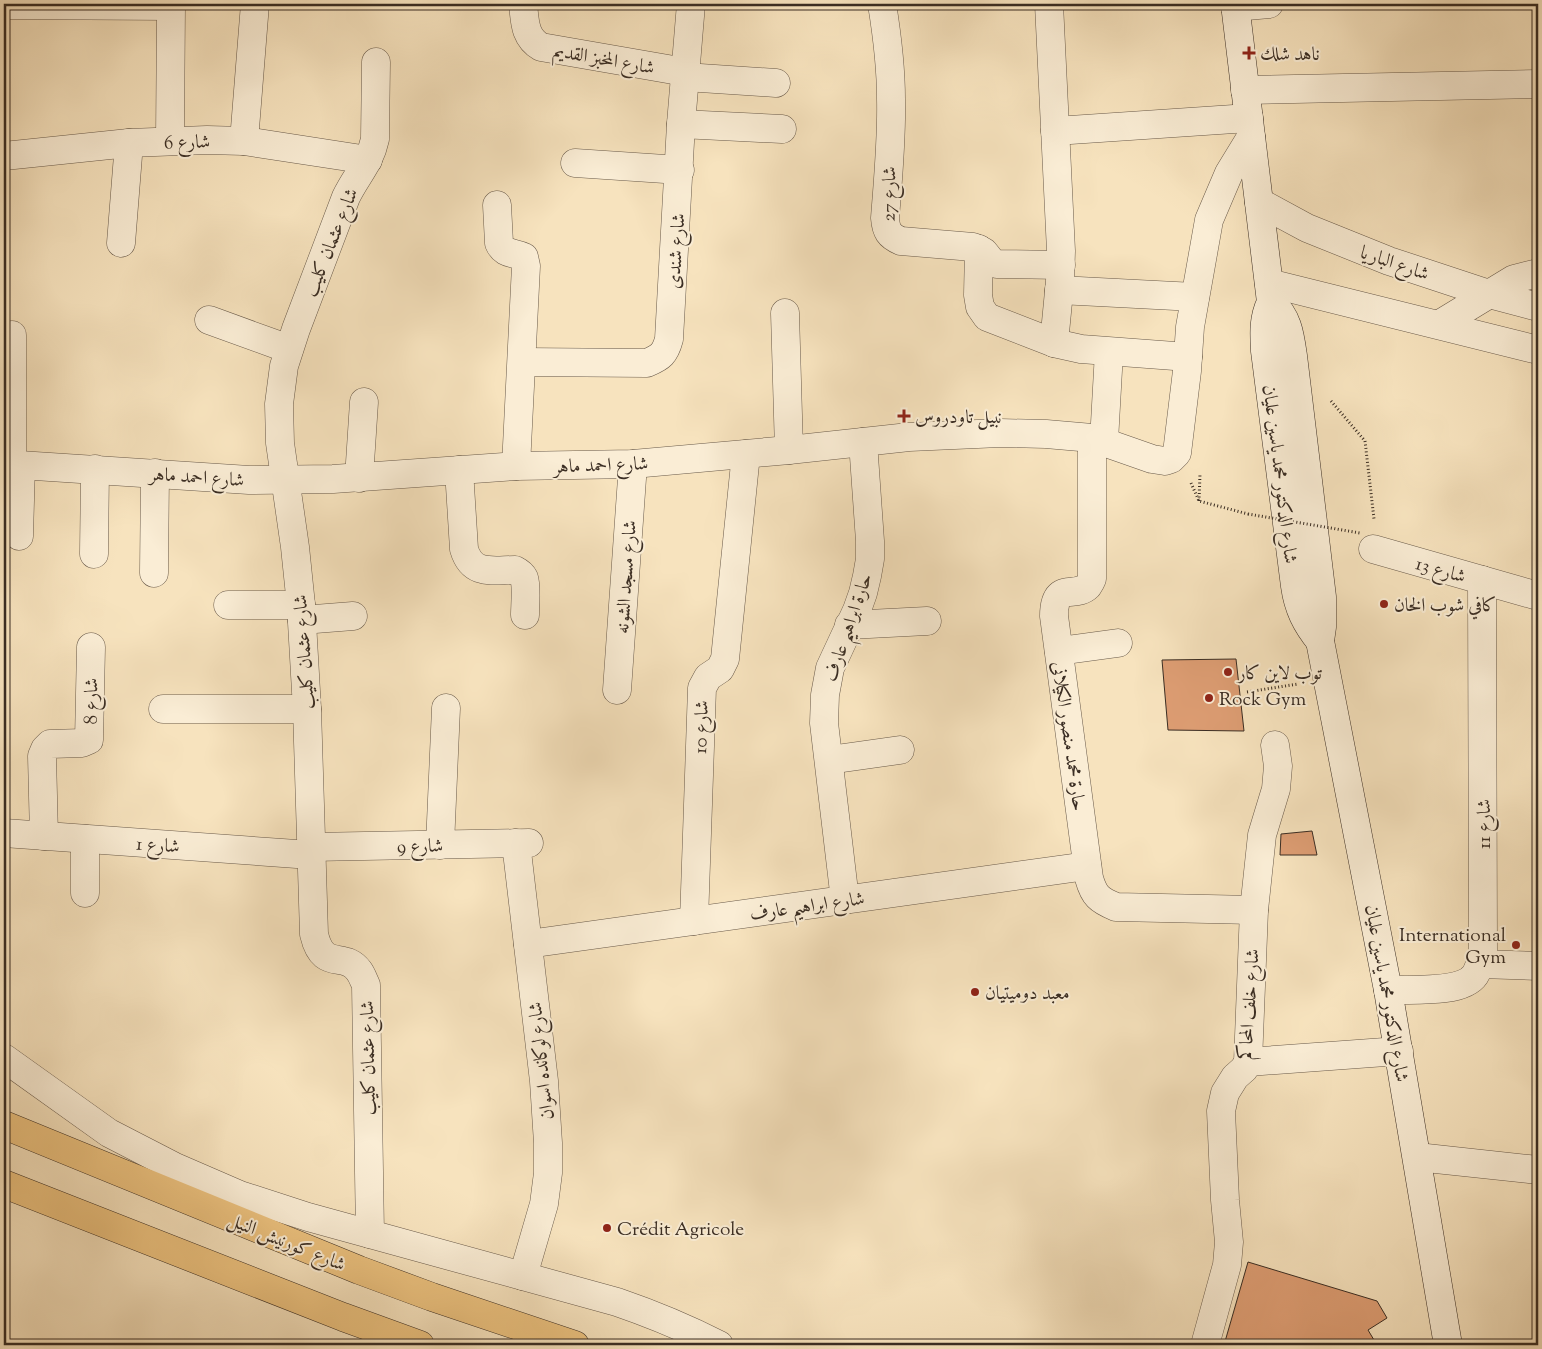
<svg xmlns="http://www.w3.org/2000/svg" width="1542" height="1349" font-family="'Sorts Mill Goudy',Amiri,serif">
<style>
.building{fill:#dd9d73;stroke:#3a2d23}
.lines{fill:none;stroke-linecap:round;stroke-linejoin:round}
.minor-casing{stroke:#695a4a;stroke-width:29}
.secondary-casing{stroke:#3a2d23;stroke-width:29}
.primary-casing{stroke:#3a2d23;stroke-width:29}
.path{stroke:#3a2d23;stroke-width:3;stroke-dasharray:1 2.5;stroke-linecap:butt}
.minor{stroke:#faedd5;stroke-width:28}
.secondary{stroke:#faedd5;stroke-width:28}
.primary{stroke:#ecc27f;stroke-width:28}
.path-bridge{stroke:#3a2d23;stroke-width:3;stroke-dasharray:1 2.5;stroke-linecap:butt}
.poi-dot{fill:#8f2418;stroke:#faedd5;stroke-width:2}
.labels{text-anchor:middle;stroke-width:4;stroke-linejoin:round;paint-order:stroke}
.poi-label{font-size:19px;fill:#3a2d23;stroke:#faedd5;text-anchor:start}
.street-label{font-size:19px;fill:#3a2d23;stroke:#faedd5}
</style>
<rect width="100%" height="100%" fill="#f7e3be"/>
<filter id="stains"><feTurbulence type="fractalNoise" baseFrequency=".004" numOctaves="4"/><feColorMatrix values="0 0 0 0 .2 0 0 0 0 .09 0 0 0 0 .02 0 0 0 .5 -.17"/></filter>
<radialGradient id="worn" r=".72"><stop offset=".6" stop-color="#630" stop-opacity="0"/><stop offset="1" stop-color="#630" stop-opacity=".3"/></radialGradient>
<g class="building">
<path d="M1236,659L1244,731L1168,730L1162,660Z"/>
<path d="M1312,831L1317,855H1280L1281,834Z"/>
<path d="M1248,1262L1377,1301L1387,1318L1368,1330L1377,1345H1224Z"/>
</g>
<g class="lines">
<g class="minor-casing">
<g id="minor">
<path d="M523,4C525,21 524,37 541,47L685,72"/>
<path d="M882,4C887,35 891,67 891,99C892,139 888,179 885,218C886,231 889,236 901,241L973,247L984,252L992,262L997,264L1061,265"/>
<path d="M1049,4L1061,251L1060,281L1054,343"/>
<path d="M4,5L171,6"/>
<path d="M1235,7L1269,4"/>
<path d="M685,77L776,83"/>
<path d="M1245,90L1538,84"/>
<path d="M681,124L782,129"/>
<path d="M1055,131L1249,118"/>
<path d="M170,141L171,4"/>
<path d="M244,141L255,4"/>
<path d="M4,156L129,143L207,140L244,141L368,160"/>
<path d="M575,163L680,170"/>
<path d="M1259,202L1307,228L1389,261L1489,294L1538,307"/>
<path d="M497,205L499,243C504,255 514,252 524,257L526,266L516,466"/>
<path d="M121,243L129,143"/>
<path d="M979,249L978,295L980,307L987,317L1054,343L1081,349L1188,357"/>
<path d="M1269,283L1538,350"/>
<path d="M1059,290L1195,297"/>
<path d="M785,313L789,450"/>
<path d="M209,320L289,349"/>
<path d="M1440,324L1514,279L1538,273"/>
<path d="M522,362L647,363C661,357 665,354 669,339L681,124L691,4"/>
<path d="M1092,438V579C1092,580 1088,586 1088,586C1075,599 1054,580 1054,616L1089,878C1094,896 1099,900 1116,907L1254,910"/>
<path d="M1104,441L1109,352"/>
<path d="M4,464L249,480L333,479L516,466L633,464L789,450L909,437L1000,433L1046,434L1092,438L1152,459L1165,461L1171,459L1177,453L1187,371L1190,327L1209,220L1229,173L1251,137"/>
<path d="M12,464V335"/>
<path d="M459,470L464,549C472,576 492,570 515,570C519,572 522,574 524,578C527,586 525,606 525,615"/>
<path d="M359,478L364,402"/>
<path d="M19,536L21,465"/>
<path d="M1373,549L1538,596"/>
<path d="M94,554L95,469"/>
<path d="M154,573L155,473"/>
<path d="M228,605H301"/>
<path d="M302,620L353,616"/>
<path d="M849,625L927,621"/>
<path d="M1059,651L1118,643"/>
<path d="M617,690L633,464"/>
<path d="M163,709H307"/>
<path d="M829,760L900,750"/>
<path d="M4,833L311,855"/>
<path d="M44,836L42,756L45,749L50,744L82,743L89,740L91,647"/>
<path d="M516,843L544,1081L548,1143V1173L544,1204L523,1276"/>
<path d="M440,845L446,708"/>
<path d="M311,847L529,843"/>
<path d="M85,893V839"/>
<path d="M845,900L824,723L825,695L830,668L857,610L863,593L867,576L870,559V541L863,442"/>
<path d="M694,921L702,688L708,677L720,669L725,659L746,454"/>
<path d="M528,944L1087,866"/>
<path d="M1480,964L1538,966"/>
<path d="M1388,990C1410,989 1462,994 1475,975C1479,969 1481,960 1483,953L1482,580"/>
<path d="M4,1058L109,1133L173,1166L240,1195L308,1217L617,1302C652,1314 686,1328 719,1345"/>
<path d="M1248,1062L1399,1051"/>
<path d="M1417,1157L1538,1170"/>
<path d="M370,1234L366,985C364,981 362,975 359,971C344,950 323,973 314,934L307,709L301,605L295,547L280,443L279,404L284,366L296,329L346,197C356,176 370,163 375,139L376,62"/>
<path d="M1205,1345L1227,1265L1229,1242L1225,1200L1221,1111L1225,1093L1235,1077L1244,1069L1248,1062L1254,910L1262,835L1276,789L1278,766L1275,745"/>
</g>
</g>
<g class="secondary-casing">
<g id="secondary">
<path d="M1235,4L1271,302C1263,319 1264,333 1265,351L1295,586C1298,608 1306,624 1320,641"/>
<path d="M1271,302C1288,317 1290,335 1293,356L1322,597V627L1320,641L1388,990L1448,1345"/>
</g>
</g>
<g class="primary-casing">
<g id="primary">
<path d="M4,1125L359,1270L432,1297L575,1345"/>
<path d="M4,1184L343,1317L420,1345"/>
</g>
</g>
<g class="path">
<path d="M1331,401L1365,441L1374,519"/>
<path d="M1191,483L1199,501L1248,514"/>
<path d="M1199,501L1200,474"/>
<path d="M1247,692L1298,684"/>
</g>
<use href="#minor" class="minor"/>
<use href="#secondary" class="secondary"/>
<use href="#primary" class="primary"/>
<path class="path-bridge" d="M1248,514L1360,533"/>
</g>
<g class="poi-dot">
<path d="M1246.5 45.5h5v5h5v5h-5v5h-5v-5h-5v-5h5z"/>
<path d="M901.5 408.5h5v5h5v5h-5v5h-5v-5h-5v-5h5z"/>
<circle cx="1384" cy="604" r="5"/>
<circle cx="1228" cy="672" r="5"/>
<circle cx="1209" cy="698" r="5"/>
<circle cx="1516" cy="945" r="5"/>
<circle cx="975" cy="992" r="5"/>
<circle cx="607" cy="1228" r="5"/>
</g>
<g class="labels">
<g class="poi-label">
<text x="1260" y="60">ناهد شلك</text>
<text x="915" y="423">نبيل تاودروس</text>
<text x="1394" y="611">كافي شوب الخان</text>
<text x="1238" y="679">توب لاين كار</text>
<text x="1219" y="705">Rock Gym</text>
<text x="1506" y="941" text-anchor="end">International<tspan x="1506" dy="22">Gym</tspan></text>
<text x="985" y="999">معبد دوميتيان</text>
<text x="617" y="1235">Crédit Agricole</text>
</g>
<g class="street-label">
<text transform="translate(604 58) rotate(10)" y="7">شارع المخبز القديم</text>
<text transform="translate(187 141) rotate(-1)" y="7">شارع 6</text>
<text transform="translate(888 194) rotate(-89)" y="7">شارع 27</text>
<text transform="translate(330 242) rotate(-68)" y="7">شارع عثمان كليب</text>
<text transform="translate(675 251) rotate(-86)" y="7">شارع شندى</text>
<text transform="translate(1395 262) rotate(19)" y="7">شارع الباريا</text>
<text transform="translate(601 464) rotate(-2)" y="7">شارع احمد ماهر</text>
<text transform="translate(1281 474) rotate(83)" y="7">شارع الدكتور محمد ياسين عليان</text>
<text transform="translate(197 476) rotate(4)" y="7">شارع احمد ماهر</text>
<text transform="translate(1441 569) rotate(16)" y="7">شارع 13</text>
<text transform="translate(625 577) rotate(-86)" y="7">شارع مسجد الشونه</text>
<text transform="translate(847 627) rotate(-71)" y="7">حارة ابراهيم عارف</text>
<text transform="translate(303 652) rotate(-94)" y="7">شارع عثمان كليب</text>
<text transform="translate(90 701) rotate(-89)" y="7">شارع 8</text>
<text transform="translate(700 727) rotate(-88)" y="7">شارع 10</text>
<text transform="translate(1070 736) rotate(82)" y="7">حارة محمد منصور الكيلانى</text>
<text transform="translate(1483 824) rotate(-90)" y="7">شارع 11</text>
<text transform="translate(158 844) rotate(4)" y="7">شارع 1</text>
<text transform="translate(420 845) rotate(-1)" y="7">شارع 9</text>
<text transform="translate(807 905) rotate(-8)" y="7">شارع ابراهيم عارف</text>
<text transform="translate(1388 993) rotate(80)" y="7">شارع الدكتور محمد ياسين عليان</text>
<text transform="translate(1248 1004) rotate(-86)" y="7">شارع خلف المحاكم</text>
<text transform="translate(367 1058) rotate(-91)" y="7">شارع عثمان كليب</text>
<text transform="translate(540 1061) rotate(-96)" y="7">شارع لوكانده اسوان</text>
<text transform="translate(287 1241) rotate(22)" y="7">شارع كورنيش النيل</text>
</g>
</g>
<rect width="1542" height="1349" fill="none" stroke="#f7e3be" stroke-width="20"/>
<rect x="5" y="5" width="1532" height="1339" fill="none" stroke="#3a2d23" stroke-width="2.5"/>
<rect x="10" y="10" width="1522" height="1329" fill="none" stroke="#3a2d23"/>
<rect width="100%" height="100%" filter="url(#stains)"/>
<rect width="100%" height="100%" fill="url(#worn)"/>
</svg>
